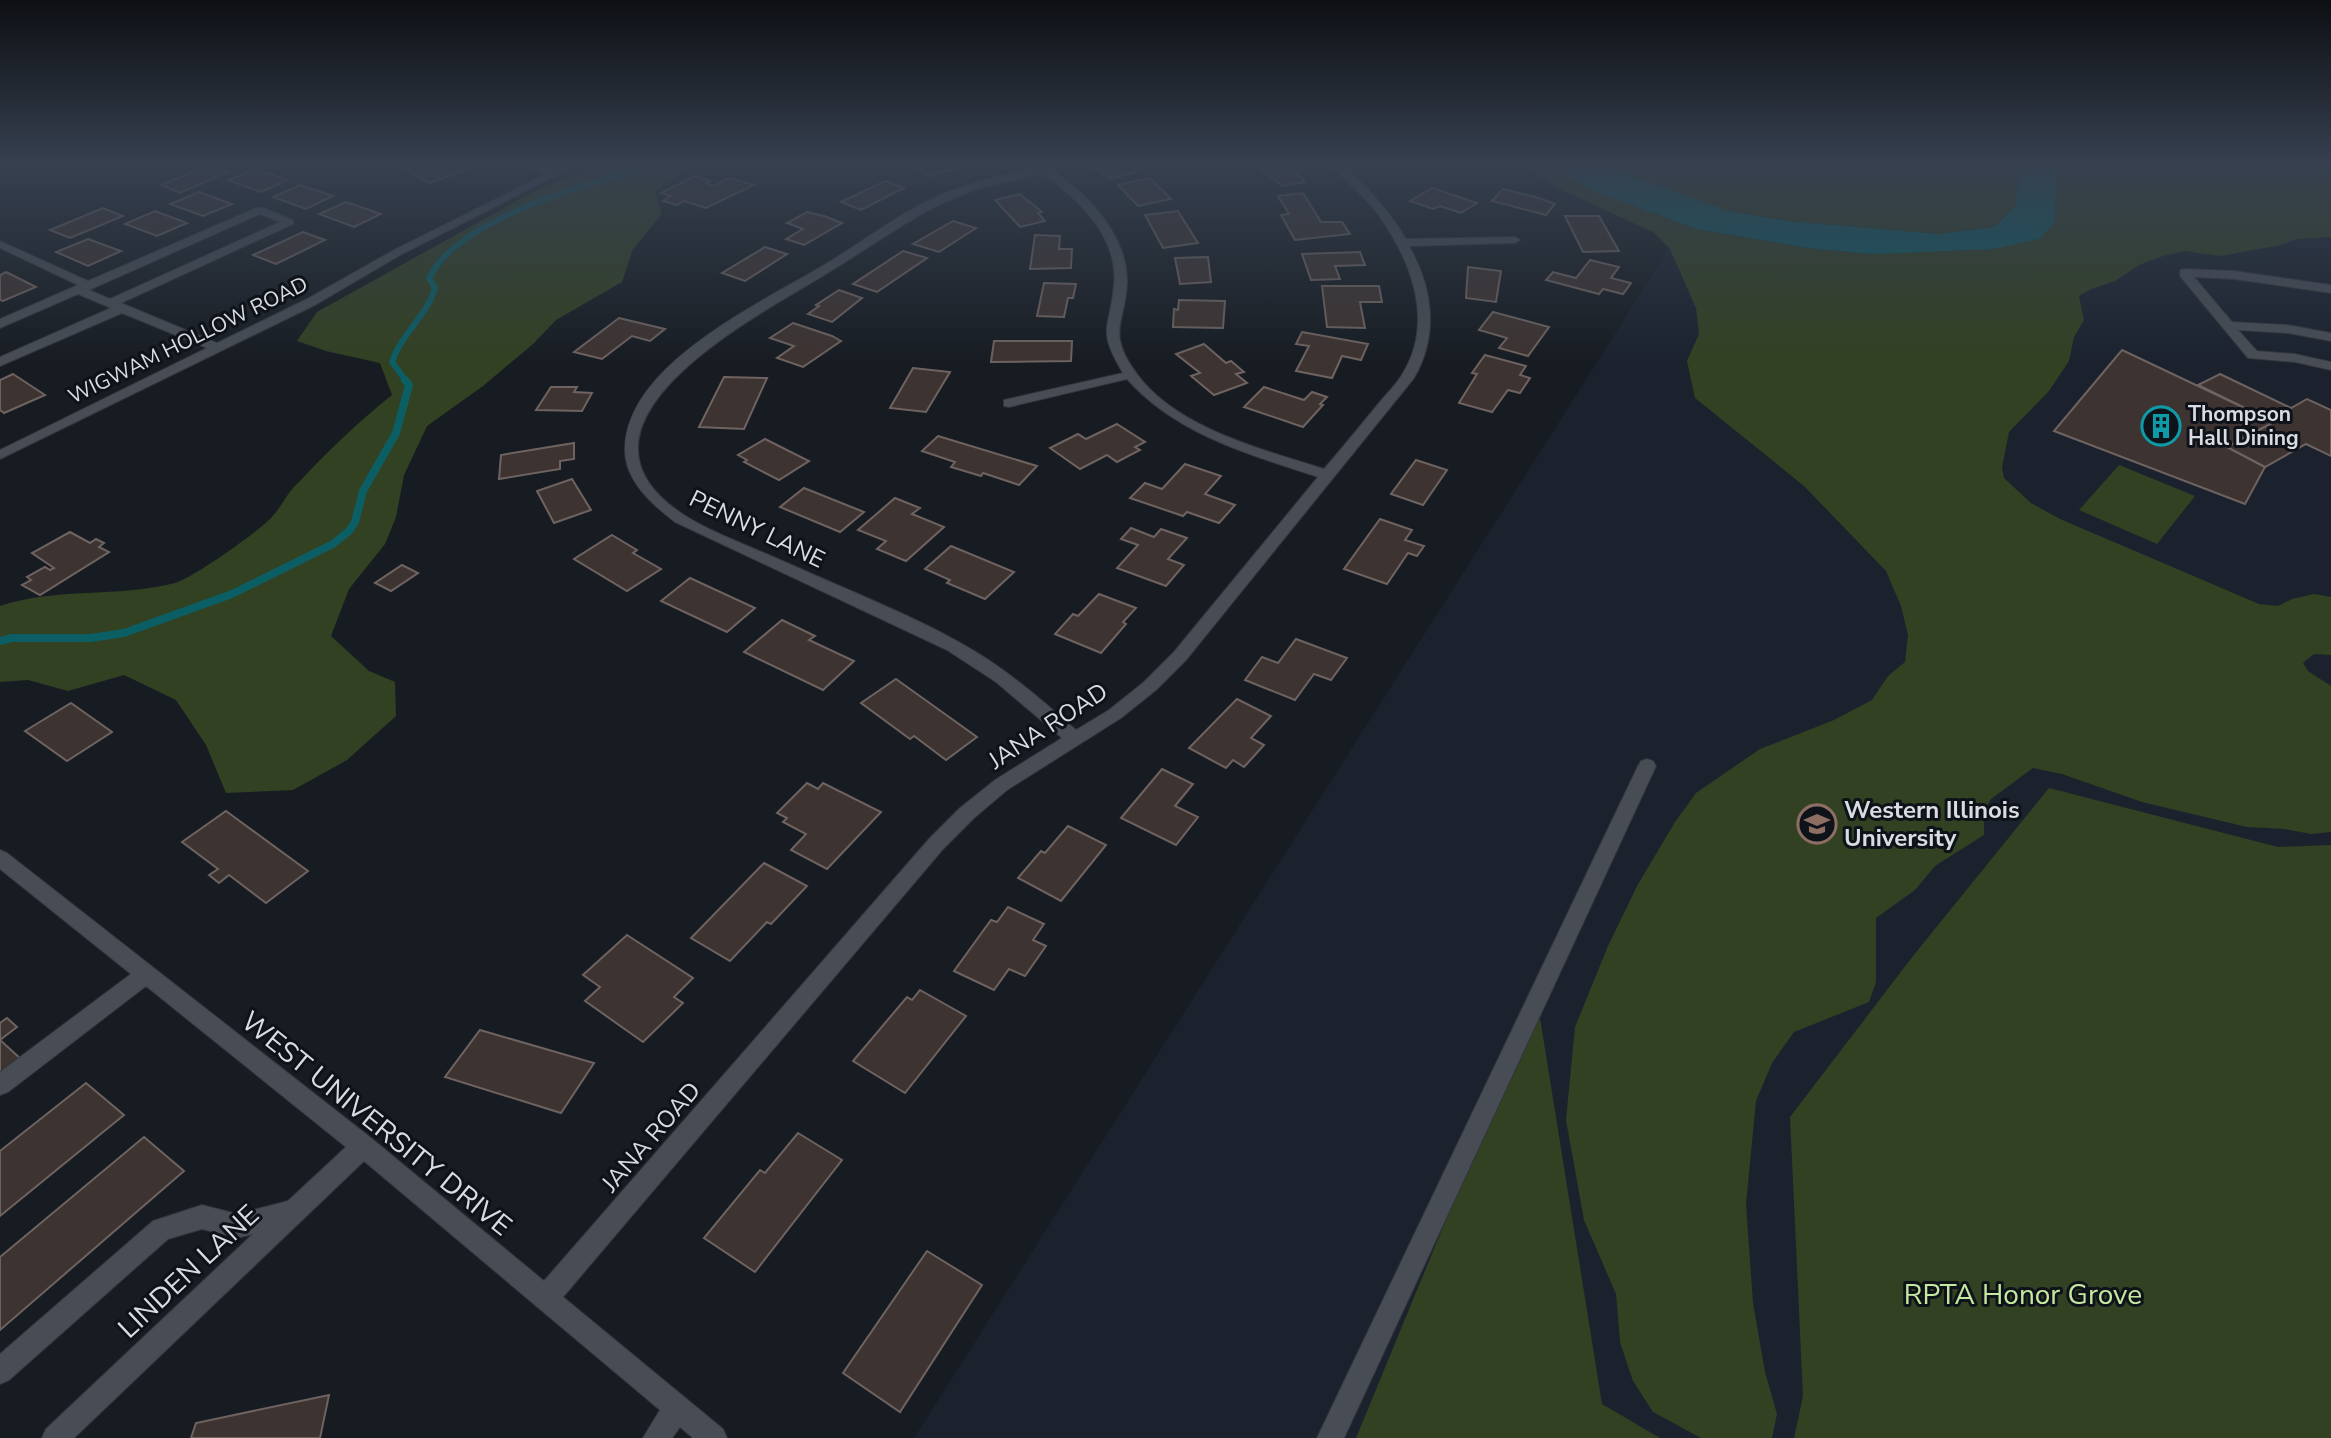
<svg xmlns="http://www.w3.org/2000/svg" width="2331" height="1438" font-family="'Nunito Sans',sans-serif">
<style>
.built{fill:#1b222e}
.green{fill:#324122}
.water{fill:#0c5e65}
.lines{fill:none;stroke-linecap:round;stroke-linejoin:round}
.stream-far1{stroke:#0c5e65;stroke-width:6}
.stream{stroke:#0c5e65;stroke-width:8}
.building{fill:#3d3330;stroke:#6e6360;stroke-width:2}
.minor-casing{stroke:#33353b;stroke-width:2}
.minor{fill:#484d55;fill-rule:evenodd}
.labels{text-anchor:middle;stroke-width:6;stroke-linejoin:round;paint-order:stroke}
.far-street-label{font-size:21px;fill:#d9dce1;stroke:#0e1219}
.far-poi-label{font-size:21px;font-weight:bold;fill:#d9dce1;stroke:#0e1219;text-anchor:start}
.street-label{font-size:24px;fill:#d9dce1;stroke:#0e1219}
.poi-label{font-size:24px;font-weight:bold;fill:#d9dce1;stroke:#0e1219;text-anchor:start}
.near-street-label{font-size:28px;fill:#d9dce1;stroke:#0e1219}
.near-park-label{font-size:28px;fill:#c5e8a0;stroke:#0e1219}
</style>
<rect width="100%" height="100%" fill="#171c22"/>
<path class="built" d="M1607,162H2331V1438H914L1693,211Z"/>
<g class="green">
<path d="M604,162H703L655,191L662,214L633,249L622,282L556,320L533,344L483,386L427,426L404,475L396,517L385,544L349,589L331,636L369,671L395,682L396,716L347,760L293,790L226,793L206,745L176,700L124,675L68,691L28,680L0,682V606C57,587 117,598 175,583C194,577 258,532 272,517C282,506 287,493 298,483C328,451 358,422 392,395L380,363L326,351L297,341L317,312L540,188Z"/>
<path d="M1529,162H1543L1590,190L1697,229L1807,248L1873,254L2055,222L2057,162H2331V237L2296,239L2281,245L2220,256L2185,251L2163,256L2139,265L2115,281L2091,289L2079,296L2084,320L2074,337L2069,361L2049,391L2009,432L2002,467L2004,478L2031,503L2060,519L2259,604L2278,606L2292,599L2314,594L2331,597V655L2314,654L2303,663L2308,671L2331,686V832L2311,834L2285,829L2247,827L2142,802L2062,774L2033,768L1991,799L1984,812V835L1935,866L1915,890L1876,918V982L1869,1002L1794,1032L1772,1063L1756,1101L1746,1204L1753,1303L1765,1372L1777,1414L1772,1438H1701L1653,1412L1633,1381L1620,1342L1616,1294L1584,1220L1566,1120L1575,1027L1608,946L1637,886L1675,822L1696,793L1760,749L1834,720L1872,700L1888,676L1905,662L1908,635L1901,606L1886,571L1804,486L1695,398L1687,361L1699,334L1696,308L1670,249L1653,232L1557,188L1528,169Z"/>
<path d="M1594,162H2021L2015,207L1993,227L1939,234L1789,221L1728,211Z"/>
<path d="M2119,465L2195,496L2157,544L2079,510Z"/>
<path d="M2049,788L2278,847L2331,845V1438H1794L1803,1396L1790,1117L1913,956Z"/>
<path d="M1537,999L1602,1404L1660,1438H1356Z"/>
</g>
<path class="water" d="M1594,162L1728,211L1789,221L1939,234L1994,227L2015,207L2021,162H2057L2055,222L2039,239L1993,249L1873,254L1807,248L1697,229L1590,190L1543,162Z"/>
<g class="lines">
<path class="stream-far1" d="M406,381L392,362C401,334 427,316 435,288L429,278C459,219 582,185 642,169L652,162"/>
<path class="stream" d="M0,641L12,638H91L124,633L232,594L333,544L349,531L355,522L363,491L396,433L409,385L405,380"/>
</g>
<g class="building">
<path d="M408,162H450L464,171L429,183L399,165Z"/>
<path d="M932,162H975V163L929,176L916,167Z"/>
<path d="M1126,162L1138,171L1111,179L1088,163Z"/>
<path d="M1262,162H1288L1305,182L1282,186L1255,164Z"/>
<path d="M208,166L228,172L180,193L161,185Z"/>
<path d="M256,169L288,180L261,192L228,180Z"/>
<path d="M695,176L711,181L706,183L714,186L729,178L754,185L706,208L684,201L676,205L663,201L671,196L661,193Z"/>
<path d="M1150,178L1171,199L1138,206L1118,185Z"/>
<path d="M885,181L904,188L861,210L841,202Z"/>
<path d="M300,185L333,196L306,209L273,197Z"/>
<path d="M1432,188L1477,203L1461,213L1440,206L1433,209L1410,201Z"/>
<path d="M1503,189L1539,198L1555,204L1546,215L1492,201Z"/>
<path d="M199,192L232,204L203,216L170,204Z"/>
<path d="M1303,193L1321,222H1342L1350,234L1295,240L1281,215L1289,214L1278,196Z"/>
<path d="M1020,194L1042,212L1038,213L1045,221L1020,227L995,200Z"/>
<path d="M346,202L381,214L354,227L319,214Z"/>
<path d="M103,208L123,216L70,238L50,230Z"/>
<path d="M155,211L187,223L157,236L125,224Z"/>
<path d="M1178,211L1198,243L1163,248L1145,215Z"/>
<path d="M807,212L824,216L842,223L804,245L786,239L803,229L787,223Z"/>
<path d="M1565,216H1599L1619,251L1583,252Z"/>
<path d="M953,221L976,228L939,252L913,244Z"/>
<path d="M303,232L325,240L276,264L253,255Z"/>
<path d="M1035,235L1060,236L1059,249H1072L1071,268L1030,269Z"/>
<path d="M88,239L121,251L88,266L56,252Z"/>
<path d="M765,247L787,254L745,281L722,273Z"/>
<path d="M903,251L927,258L877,292L853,284Z"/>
<path d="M1360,252L1365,265L1335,266L1340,279L1311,280L1302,254Z"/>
<path d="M1208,257L1211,282L1180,284L1175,258Z"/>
<path d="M1590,260L1619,267L1611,278L1631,283L1623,294L1603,289L1599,294L1546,280L1553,272L1576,278Z"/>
<path d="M1468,267L1501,271L1496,302L1466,298Z"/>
<path d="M6,272L36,287L3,301L0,300V275Z"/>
<path d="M1044,283L1076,284L1073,298H1068L1064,317L1037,316Z"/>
<path d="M1322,286H1379L1382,302H1360L1365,328L1327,327Z"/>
<path d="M839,290L862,298L832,322L808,314L819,306L816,305Z"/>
<path d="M1179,300L1225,301L1223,328L1173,327L1174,309L1178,310Z"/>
<path d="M1493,312L1549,327L1528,356L1499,348L1507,338L1479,330Z"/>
<path d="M619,318L665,329L650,341L632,336L602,359L574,352Z"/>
<path d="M793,323L832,336L841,341L803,367L777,358L794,346L770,338Z"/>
<path d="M1302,332L1368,344L1361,360L1342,356L1332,378L1296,371L1309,346L1296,344Z"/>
<path d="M994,341H1072L1071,361L991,362Z"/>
<path d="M1204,344L1226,363L1231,361L1244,372L1236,374L1247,383L1214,395L1191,376L1200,373L1176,354Z"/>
<path d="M2122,350L2274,422L2227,447L2265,467L2245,504L2054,431Z"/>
<path d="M1485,355L1526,366L1520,375L1530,378L1520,393L1508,390L1492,412L1459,403L1477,374L1472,373Z"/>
<path d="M913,368L950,372L926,412L890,408Z"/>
<path d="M13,374L45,395L4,413L0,410V380Z"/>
<path d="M2220,374L2291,408L2307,399L2331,410V456L2306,444L2265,467L2227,447L2274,422L2198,385Z"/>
<path d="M724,377L767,378L744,429L699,427Z"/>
<path d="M551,387H577L574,392L592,393L582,411L536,410Z"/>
<path d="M1264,387L1304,400L1312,392L1327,397L1320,404L1323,405L1303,427L1244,407Z"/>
<path d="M1117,424L1145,442L1135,447L1140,450L1117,462L1107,455L1080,469L1050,448L1078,434L1086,439Z"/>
<path d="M938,436L1037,466L1019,485L983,473L981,476L951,467L955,462L922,451Z"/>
<path d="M765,439L809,461L779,480L744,462L747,460L738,455Z"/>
<path d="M574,443V459L560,461V469L499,479L501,455Z"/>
<path d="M1416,460L1447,470L1423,505L1391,494Z"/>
<path d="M1185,464L1221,476L1205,494L1235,505L1219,523L1187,512L1183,516L1130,498L1145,483L1162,489Z"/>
<path d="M572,479L591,510L554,523L537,491Z"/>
<path d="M804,488L864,512L840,532L780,507Z"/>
<path d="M895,498L920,508L912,514L944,527L906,561L877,549L886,541L858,530Z"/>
<path d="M1380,519L1412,530L1405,540L1424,546L1417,556L1408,553L1387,584L1344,569Z"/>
<path d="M1131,528L1154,537L1161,529L1187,538L1168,559L1184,565L1166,586L1117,568L1138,545L1121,539Z"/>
<path d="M70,532L90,543L96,539L104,543L99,547L109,552L40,595L22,585L31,580L27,577L45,567L50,570L54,568L32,553Z"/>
<path d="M612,535L637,550L633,553L661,569L627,591L574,559Z"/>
<path d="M951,546L1014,572L985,599L947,583L950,580L925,569Z"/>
<path d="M402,565L418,573L391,591L375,583Z"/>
<path d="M690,578L755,608L727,632L661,601Z"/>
<path d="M1099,594L1136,608L1123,622L1126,624L1101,653L1055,634L1073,614L1078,616Z"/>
<path d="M782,620L815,636L809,640L854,661L823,690L744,652Z"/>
<path d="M1296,639L1347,658L1331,680L1314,674L1295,700L1245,680L1262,657L1278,663Z"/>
<path d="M896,679L977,737L946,760L914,736L910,739L861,703Z"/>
<path d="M1237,699L1271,716L1251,738L1264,745L1244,767L1233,760L1226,768L1189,748Z"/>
<path d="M71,703L112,732L67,761L25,731Z"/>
<path d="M1162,769L1193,784L1175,806L1198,817L1176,845L1121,818Z"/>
<path d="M807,783L818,789L823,783L881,812L827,869L791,850L806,834L783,822L787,818L777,813Z"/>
<path d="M226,811L308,871L266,903L229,875L219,883L209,875L218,869L182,842Z"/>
<path d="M1068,826L1106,845L1061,901L1018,878L1041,851L1045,853Z"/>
<path d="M764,863L807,886L771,924L767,922L730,961L691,938Z"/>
<path d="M1008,907L1044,924L1033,940L1046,946L1025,976L1009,969L994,990L954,971L991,920L997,922Z"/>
<path d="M627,935L693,978L674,997L683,1003L643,1042L585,1001L600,987L583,975Z"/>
<path d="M920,990L966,1016L905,1093L853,1061L907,997L912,1000Z"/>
<path d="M7,1018L17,1027L0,1040L22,1060L0,1076V1023Z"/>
<path d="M480,1030L594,1063L561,1113L445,1077Z"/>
<path d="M86,1083L124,1115L0,1216V1151Z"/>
<path d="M798,1133L842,1160L755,1272L704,1238L760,1170L765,1173Z"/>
<path d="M144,1137L184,1171L0,1330V1257Z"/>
<path d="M927,1251L982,1285L900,1412L843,1373Z"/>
<path d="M329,1395L320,1438H191L196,1423Z"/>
</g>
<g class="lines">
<g class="minor-casing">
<g id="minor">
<path d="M520,162H534L552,171L569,162H583L402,254L315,305L0,459V450L207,348L122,313L0,366V357L111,308L78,294L0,328V319L78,285L0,248V241L88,281L256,208H264L293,220V224L121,303L217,343L307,299L394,250L544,175ZM260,214L280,222L110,299L89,290Z"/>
<path d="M1030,162C1047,162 1058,174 1071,184C1100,208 1128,244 1127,283C1125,325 1106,332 1137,374C1176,428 1264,450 1324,469C1343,447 1361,425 1379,403C1387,393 1397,384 1403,373C1436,319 1409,255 1374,209C1360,192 1343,179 1329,162H1341C1365,185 1389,210 1406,239L1514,237L1520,240L1514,243L1409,246C1433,288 1439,335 1414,378L1186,660L1156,690L1121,718L1007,790L974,818L943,849L563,1297L723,1429L727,1438H693L680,1427L672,1438H643L660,1410L364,1161L74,1438H42L46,1429L253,1234L237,1238L202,1229L168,1239L9,1380L0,1384V1354L153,1221L202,1205L237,1214L288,1201L346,1147L146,986L8,1092L0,1095V1072L131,974L0,869V850L7,853L371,1138L544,1281L929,839L960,808L995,780L1062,738L996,682L947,650L675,522C653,505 625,481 625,450C625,363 766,301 829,262C868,238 905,209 948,192C976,181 1005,174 1035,168ZM1042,173C1077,198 1119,236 1114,285C1110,330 1096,328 1123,373L1004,400V406L1009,407L1127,379C1177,435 1249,454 1318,477L1174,652L1144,682L1109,710L1076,730C1044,702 1012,674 976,652C918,617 847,590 785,562C752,547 714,534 684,515C547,426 753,318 821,277C861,253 898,226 938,205L977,189Z"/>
<path d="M2184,269L2234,271L2331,285V293L2234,279L2194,277L2232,322L2288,325L2331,333V341L2288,333L2238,330L2257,351L2295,354L2331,362V370L2295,362L2248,358L2180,276V270Z"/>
<path d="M1647,759L1653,761L1656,766L1344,1438H1317L1638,766L1641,761Z"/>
</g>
</g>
<use href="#minor" class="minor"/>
</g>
<linearGradient id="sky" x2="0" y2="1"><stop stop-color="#0d0f13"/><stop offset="0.45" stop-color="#36404f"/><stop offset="1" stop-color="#36404f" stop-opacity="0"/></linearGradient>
<rect width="2331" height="364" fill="url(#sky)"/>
<defs>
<g id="building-ring" transform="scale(2.0125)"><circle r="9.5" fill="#0e1219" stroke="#0f9aa8" stroke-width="1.5"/><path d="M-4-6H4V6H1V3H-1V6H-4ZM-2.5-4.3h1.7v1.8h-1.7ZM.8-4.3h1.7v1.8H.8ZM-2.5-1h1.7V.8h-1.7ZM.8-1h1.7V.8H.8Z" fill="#0f9aa8"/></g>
<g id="university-ring" transform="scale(2.0125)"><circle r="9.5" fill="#0e1219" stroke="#8d6e63" stroke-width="1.5"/><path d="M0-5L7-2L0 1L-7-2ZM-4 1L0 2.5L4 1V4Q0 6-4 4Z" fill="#8d6e63"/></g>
</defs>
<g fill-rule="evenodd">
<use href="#building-ring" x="2161" y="426"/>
<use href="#university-ring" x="1817" y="824"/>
</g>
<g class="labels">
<g class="far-street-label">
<text transform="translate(188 340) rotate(-26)" y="7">WIGWAM HOLLOW ROAD</text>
</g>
<g class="far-poi-label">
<text x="2188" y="421">Thompson<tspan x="2188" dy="24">Hall Dining</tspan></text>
</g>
<g class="street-label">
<text transform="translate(757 529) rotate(26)" y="8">PENNY LANE</text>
<text transform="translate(1048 726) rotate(-33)" y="8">JANA ROAD</text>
<text transform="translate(651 1137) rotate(-49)" y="8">JANA ROAD</text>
</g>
<g class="poi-label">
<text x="1844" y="818">Western Illinois<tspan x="1844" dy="28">University</tspan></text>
</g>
<g class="near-street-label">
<text transform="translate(377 1123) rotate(39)" y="10">WEST UNIVERSITY DRIVE</text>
<text transform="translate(188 1271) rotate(-43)" y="10">LINDEN LANE</text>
</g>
<g class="near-park-label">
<text x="2023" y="1304">RPTA Honor Grove</text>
</g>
</g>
</svg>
